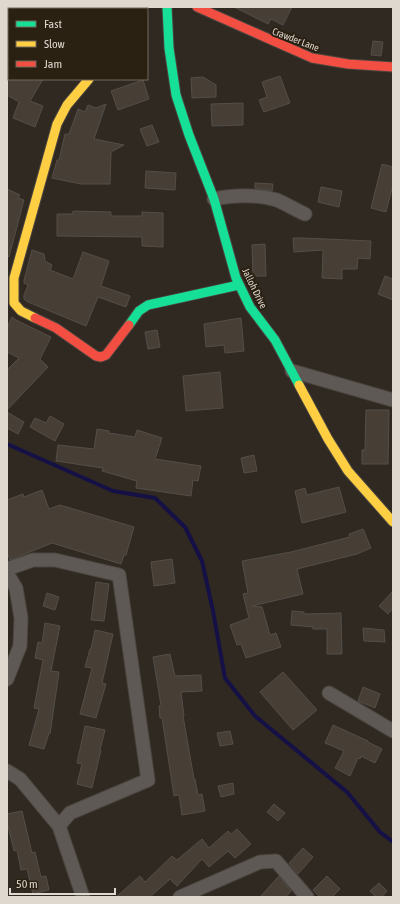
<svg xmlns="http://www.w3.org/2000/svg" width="400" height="904" font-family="'Asap Condensed',sans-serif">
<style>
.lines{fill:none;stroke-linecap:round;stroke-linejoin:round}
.stream{stroke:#151045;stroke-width:4}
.building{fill:#473f36;stroke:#534e48}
.street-casing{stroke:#4b453f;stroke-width:15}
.fast-casing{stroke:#4b453f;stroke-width:11}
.slow-casing{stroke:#4b453f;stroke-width:11}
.jam-casing{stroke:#4b453f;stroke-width:11}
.street{stroke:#5e5954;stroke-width:13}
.fast{stroke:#16e098;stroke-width:9}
.slow{stroke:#ffcf43;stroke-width:9}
.jam{stroke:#f24e42;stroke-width:9}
.labels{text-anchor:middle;stroke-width:4;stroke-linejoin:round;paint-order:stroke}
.street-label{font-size:10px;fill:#dfd8cf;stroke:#2b2113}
</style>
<rect width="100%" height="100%" fill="#2f2922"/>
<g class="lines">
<path class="stream" d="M7,444L113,491L155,498L185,527L202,561L213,611L225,678L255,716L347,792L380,832L393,842"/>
</g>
<g class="building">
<path d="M234,7H292L283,25L271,19L268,24Z"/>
<path d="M373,41L383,42L381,56L371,55Z"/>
<path d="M280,76L290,103L264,112L259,100L267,97L262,82Z"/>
<path d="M203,77L216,85V97L192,98L191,78Z"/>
<path d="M7,79H43L30,101L43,106L35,127L13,118L19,102L7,95Z"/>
<path d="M143,80L149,99L118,110L111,91Z"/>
<path d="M243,103V125L212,126L211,104Z"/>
<path d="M106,104L94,139L124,145L111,152L110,184H81L52,178L57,160H59L65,134H69L78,109L85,112L88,105L96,108Z"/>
<path d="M152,125L159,142L147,146L140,129Z"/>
<path d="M382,164L393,167V185L386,212L371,208Z"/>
<path d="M146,171L176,173L175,190L145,188Z"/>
<path d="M255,183L273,184L272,191L255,188Z"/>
<path d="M321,187L342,191L339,207L318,202Z"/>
<path d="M7,189L20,195L18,198L24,200L9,257L7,256Z"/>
<path d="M73,211L111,212V216H142V212L163,213V247L142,246V237L57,236V214H73Z"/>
<path d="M293,238H303L371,241L370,259L358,258L357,269H342V279L322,278L323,250L294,252Z"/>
<path d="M265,244L266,276H253L252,245Z"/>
<path d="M32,250L44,254L45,261L52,265L50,270L73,279L83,252L109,261L101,286L130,296L126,307L98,297L86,326L28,302L24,299V295L28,285L24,283V280Z"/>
<path d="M385,276L393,279V300L378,294Z"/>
<path d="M12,317L16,320L51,337L40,359L48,367L7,410V370L19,358L7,352V328Z"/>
<path d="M241,318L244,351L225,353L224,345L206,347L204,324Z"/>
<path d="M157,330L160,347L148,349L145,332Z"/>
<path d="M220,372L223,408L186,411L183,376Z"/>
<path d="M366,410H389L388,464H362V450H365Z"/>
<path d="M7,412L24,422L18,434L7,428Z"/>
<path d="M50,416L64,424L55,441L30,427L35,418L46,423Z"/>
<path d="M97,429L109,431V433L135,437L137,430L162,438L155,459L201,466L198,481L193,480L191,496L136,488L137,481L102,471L103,468L56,461L58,445L94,449Z"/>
<path d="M254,455L257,471L244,473L241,458Z"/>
<path d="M339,487L346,512L302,523L295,491L305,488L307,495Z"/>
<path d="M42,490L49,509L60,505L134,527L126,555H124L121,564L52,543L10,560L7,553V500L23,494L24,497Z"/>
<path d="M363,529L371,548L357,554L297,569L303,594L252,606L262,607L270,635L276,633L281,647L246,658L241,644L237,645L230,625L249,618L243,594L248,593L242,561L291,552L350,537L349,534Z"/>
<path d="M172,559L175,583L154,586L151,562Z"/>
<path d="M96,582L109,584L104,621L91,620Z"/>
<path d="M393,591V608L388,614L379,606Z"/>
<path d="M47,593L59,597L55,610L43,606Z"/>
<path d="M292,611L304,612V614L341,613L342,654H327V629H313V627L291,625Z"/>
<path d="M45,623L60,626L51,671L59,672L50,734L49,733L44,749L29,745L39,709L34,708L43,660L35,658L38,642L42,643Z"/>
<path d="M363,628L384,630L385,642L364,641Z"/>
<path d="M95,630L113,634L102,683L106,684L96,718L80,714L92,668L85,667L90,649H91Z"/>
<path d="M170,654L175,676L201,675L202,691L181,692L184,716H183L194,779H195L198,795L202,794L205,811L182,815L179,795L174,796L162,718H160L159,706L161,705L153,657Z"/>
<path d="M283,672L317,710L293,730L260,692Z"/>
<path d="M363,687L380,694L375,708L358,701Z"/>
<path d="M333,725L368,741V742L382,749L375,763L361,756L360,759L358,758L350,776L335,768L344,751L325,743Z"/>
<path d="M85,726L105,730L100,750H101L92,788L77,784L82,764L77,763Z"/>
<path d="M230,731L233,744L220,746L217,733Z"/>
<path d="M233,783L234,794L221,797L218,786Z"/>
<path d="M274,804L285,813L278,821L267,812Z"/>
<path d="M22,811L32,853L35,852L41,877L46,876L49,890L33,894L27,869L21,870L17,850L14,851L7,822V814Z"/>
<path d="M237,829L251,844L235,858L228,851L209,867L202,859L177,886L170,879L150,897H116L140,876L145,882L172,856L177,860L202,839L209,848L228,831L231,834Z"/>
<path d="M303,848L313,857L298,874L289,863Z"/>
<path d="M279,876L291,891L286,897H260Z"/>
<path d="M327,876L340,889L332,897H320L313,890Z"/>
<path d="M379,883L387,891L382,897H376L370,891Z"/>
</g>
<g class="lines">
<g class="street-casing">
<g id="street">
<path d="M214,199C235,195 256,194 277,200C286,204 296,210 305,214"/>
<path d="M292,371L393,400"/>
<path d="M7,569L33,560H55L119,575L148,780L70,813L59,826"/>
<path d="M7,573L16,588L21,618L20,646L7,679"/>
<path d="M329,693L393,731"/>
<path d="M7,771L20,779L59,826L83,897"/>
<path d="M180,897L260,862L276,861L307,897"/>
</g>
</g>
<g class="fast-casing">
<g id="fast">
<path d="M167,7L169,48L176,95L189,135L214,199L236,278L250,307L275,340L299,385"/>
<path d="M129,325L139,311L148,305L239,285"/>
</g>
</g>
<g class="slow-casing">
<g id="slow">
<path d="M35,318L21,311L14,303V278L57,124L67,105L89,79"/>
<path d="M299,385L328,439L348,471L393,522"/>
</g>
</g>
<g class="jam-casing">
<g id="jam">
<path d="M197,7L312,58L348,64L393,67"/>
<path d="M35,318L56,328L96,356L101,357L106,355L129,325"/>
</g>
</g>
<use href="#street" class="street"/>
<use href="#fast" class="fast"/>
<use href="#slow" class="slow"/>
<use href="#jam" class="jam"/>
</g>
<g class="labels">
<g class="street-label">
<text transform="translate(296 39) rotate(21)" y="4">Crawder Lane</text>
<text transform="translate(255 288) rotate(64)" y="4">Jalloh Drive</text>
</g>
</g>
<rect width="400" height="904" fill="none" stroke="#dfd8cf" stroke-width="16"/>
<rect x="8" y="8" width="140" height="72" fill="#2b2113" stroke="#736a5e"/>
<rect x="16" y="21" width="20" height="6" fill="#16e098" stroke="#736a5e"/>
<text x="44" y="28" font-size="12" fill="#dfd8cf">Fast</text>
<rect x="16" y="41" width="20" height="6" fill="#ffcf43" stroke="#736a5e"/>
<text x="44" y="48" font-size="12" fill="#dfd8cf">Slow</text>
<rect x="16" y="61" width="20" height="6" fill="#f24e42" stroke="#736a5e"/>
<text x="44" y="68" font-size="12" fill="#dfd8cf">Jam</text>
<path d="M10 888v6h105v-6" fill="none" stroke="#dfd8cf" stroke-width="2"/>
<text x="16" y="888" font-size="12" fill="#dfd8cf" stroke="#2b2113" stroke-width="3" paint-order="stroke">50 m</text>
</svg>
